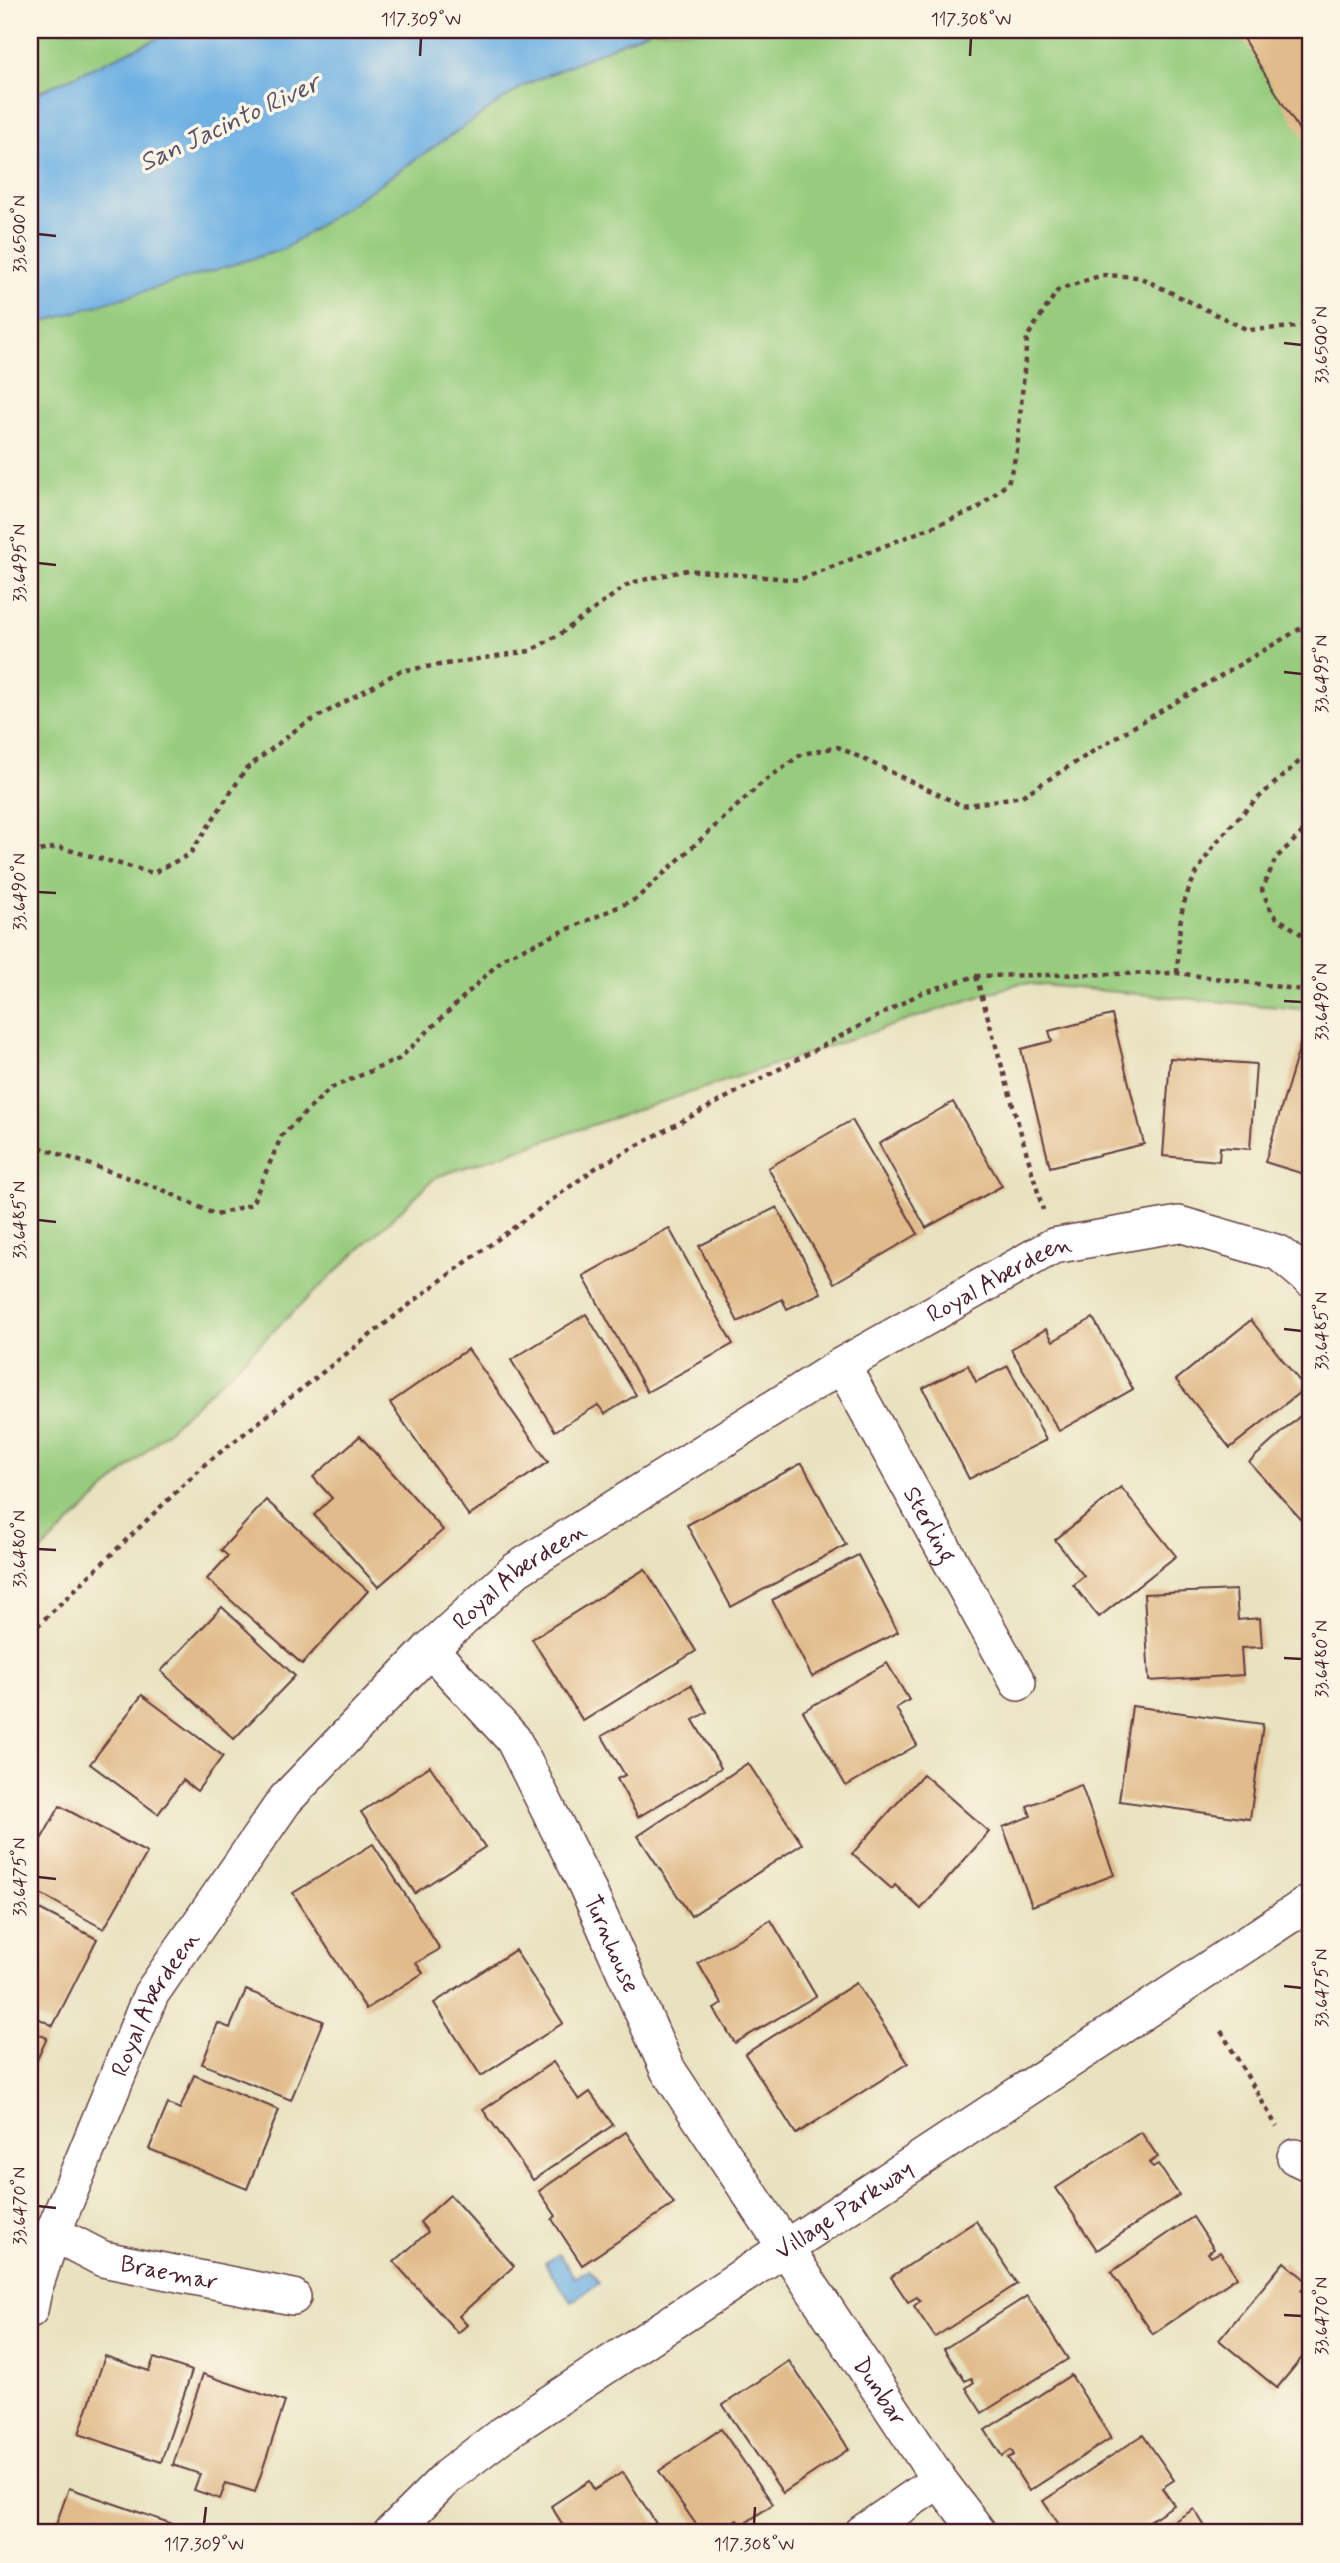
<svg xmlns="http://www.w3.org/2000/svg" width="1340" height="2563" font-family="Mynerve,sans-serif">
<style>
.green{fill:#97cc7e;stroke:#707654;stroke-width:2}
.water{fill:#6eb1e3;stroke:#5c6887;stroke-width:2}
.building{fill:#e1bb8b}
.lines{fill:none;stroke-linecap:round;stroke-linejoin:round}
.minor-casing{stroke:#623c41;stroke-width:38}
.path{stroke:#623c41;stroke-width:4.5;stroke-dasharray:5 5;stroke-linecap:butt}
.minor{stroke:#fff;stroke-width:35}
.ticks{fill:none;stroke:#4a1f2b;stroke-width:2.5}
.labels{text-anchor:middle;stroke-width:7;stroke-linejoin:round;paint-order:stroke}
.street-label{font-size:24px;fill:#4a1f2b;stroke:#fcf5e5}
.water-label{font-size:26px;font-style:italic;fill:#57526b;stroke:#fcf5e5}
.neatline{fill:none;stroke:#4a1f2b;stroke-width:2.5}
.ticks-label{font-size:18px;text-anchor:middle;fill:#4a1f2b}
</style>
<rect width="100%" height="100%" fill="#fcf5e5"/>
<filter id="ink" filterUnits="userSpaceOnUse"><feTurbulence type="fractalNoise" baseFrequency=".0143" numOctaves="2"/><feDisplacementMap in="SourceGraphic" scale="14" xChannelSelector="R" yChannelSelector="G"/><feConvolveMatrix kernelMatrix="1 2 1 2 8 2 1 2 1" color-interpolation-filters="sRGB"/></filter>
<filter id="wash" filterUnits="userSpaceOnUse"><feTurbulence type="fractalNoise" baseFrequency=".00686" numOctaves="4" result="noise"/><feDisplacementMap in="SourceGraphic" scale="28" xChannelSelector="R" yChannelSelector="G"/><feGaussianBlur stdDeviation="1.57" result="paint"/><feColorMatrix in="noise" values="0 0 0 0 0 0 0 0 0 0 0 0 0 0 0 0 0 1.4 0 .05"/><feComposite in="paint" operator="in"/></filter>
<g filter="url(#wash)">
<rect width="100%" height="100%" fill="#e8e2c0"/>
<path class="green" d="M30,30H1310V1010L1020,983L436,1177L30,1561Z"/>
<g class="water">
<path d="M176,30H650L525,85L284,249L30,326V96Z"/>
<path d="M559,2254L575,2278L589,2269L599,2283L571,2302L545,2263Z"/>
</g>
<g id="blocks">
<g class="building">
<path d="M1238,30H1310V148Z"/>
<path d="M1112,1015L1144,1144L1050,1167L1021,1049L1052,1041L1049,1031Z"/>
<path d="M1302,1039L1310,1042V1176L1265,1162Z"/>
<path d="M1170,1058L1256,1064L1250,1149L1220,1147L1219,1161L1163,1156Z"/>
<path d="M953,1102L1002,1186L926,1228L879,1144Z"/>
<path d="M852,1120L918,1234L834,1283L768,1168Z"/>
<path d="M777,1207L821,1293L787,1309L782,1299L738,1322L699,1246Z"/>
<path d="M669,1228L733,1344L647,1392L583,1276Z"/>
<path d="M586,1314L636,1395L605,1414L598,1405L555,1431L511,1360Z"/>
<path d="M1093,1318L1133,1389L1059,1431L1011,1349L1046,1329L1053,1341Z"/>
<path d="M1251,1320L1305,1388L1230,1448L1176,1380Z"/>
<path d="M468,1349L548,1462L469,1516L390,1403Z"/>
<path d="M968,1365L976,1382L1008,1366L1046,1440L969,1479L923,1388Z"/>
<path d="M1310,1407V1526L1309,1528L1249,1462Z"/>
<path d="M360,1436L443,1530L378,1587L314,1515L332,1498L313,1477Z"/>
<path d="M802,1463L846,1545L731,1607L687,1525Z"/>
<path d="M1121,1487L1176,1556L1099,1617L1073,1585L1084,1576L1055,1540Z"/>
<path d="M266,1500L368,1591L302,1664L207,1579L228,1556L221,1550Z"/>
<path d="M858,1555L898,1632L812,1677L772,1600Z"/>
<path d="M645,1569L696,1651L583,1721L532,1639Z"/>
<path d="M1236,1590L1238,1620L1260,1618L1262,1647L1241,1648L1243,1675L1149,1681L1144,1594Z"/>
<path d="M222,1607L295,1676L234,1739L161,1671Z"/>
<path d="M887,1663L909,1700L896,1708L917,1745L846,1786L803,1711Z"/>
<path d="M691,1685L707,1712L693,1720L721,1768L638,1817L617,1779L625,1775L602,1736Z"/>
<path d="M142,1695L223,1756L197,1791L183,1780L158,1814L90,1764Z"/>
<path d="M1132,1706L1263,1724L1250,1819L1119,1801Z"/>
<path d="M748,1763L802,1844L691,1916L638,1836Z"/>
<path d="M430,1766L485,1847L415,1893L361,1812Z"/>
<path d="M923,1774L989,1832L921,1909L895,1885L892,1889L852,1854Z"/>
<path d="M1081,1785L1114,1875L1032,1906L1003,1827L1031,1816L1027,1806Z"/>
<path d="M60,1806L147,1853L104,1929L30,1888V1859Z"/>
<path d="M373,1844L440,1949L416,1963L423,1973L366,2009L293,1893Z"/>
<path d="M30,1904L97,1939L53,2026L30,2014Z"/>
<path d="M771,1920L816,1996L735,2043L714,2009L722,2004L698,1963Z"/>
<path d="M515,1950L563,2023L481,2076L434,2003Z"/>
<path d="M856,1983L908,2063L796,2134L745,2054Z"/>
<path d="M246,1990L323,2021L291,2100L202,2064L218,2023L230,2028Z"/>
<path d="M30,2030L47,2038L30,2075Z"/>
<path d="M553,2062L579,2100L590,2092L613,2125L533,2180L483,2110Z"/>
<path d="M194,2075L279,2110L247,2189L149,2149L168,2104L180,2109Z"/>
<path d="M626,2132L674,2204L582,2265L552,2219L556,2216L539,2191Z"/>
<path d="M1141,2132L1158,2157L1149,2163L1153,2167L1158,2164L1179,2195L1097,2250L1056,2188Z"/>
<path d="M450,2195L514,2266L459,2316L467,2325L458,2333L394,2262L428,2232L420,2222Z"/>
<path d="M1193,2217L1214,2249L1208,2253L1211,2257L1220,2252L1237,2277L1153,2334L1111,2272Z"/>
<path d="M976,2221L1017,2284L935,2337L914,2306L920,2301L917,2297L908,2302L891,2277Z"/>
<path d="M1284,2262L1308,2282L1301,2290L1305,2293L1310,2288V2348L1277,2388L1219,2340Z"/>
<path d="M1027,2296L1068,2359L982,2413L966,2388L974,2382L971,2378L965,2381L944,2349Z"/>
<path d="M105,2356L149,2371L154,2358L192,2371L161,2462L79,2434Z"/>
<path d="M789,2361L849,2449L783,2493L723,2405Z"/>
<path d="M203,2374L285,2402L255,2492L226,2483L220,2499L194,2490L200,2474L173,2465Z"/>
<path d="M1071,2375L1111,2438L1029,2491L1008,2458L1014,2455L1011,2450L1002,2456L985,2430Z"/>
<path d="M721,2429L773,2504L741,2526L737,2520L732,2523L738,2531L735,2533H702L659,2471Z"/>
<path d="M1143,2435L1174,2480L1162,2488L1174,2505L1131,2533H1073L1071,2530L1065,2533L1043,2501Z"/>
<path d="M623,2472L662,2533H568L551,2506L589,2481L594,2490Z"/>
<path d="M69,2488L187,2529L186,2533H53Z"/>
<path d="M1194,2509L1209,2533H1155Z"/>
</g>
</g>
</g>
<g filter="url(#ink)">
<use href="#blocks" fill-opacity="0" stroke="#623c41" stroke-width="2"/>
<g class="lines">
<g class="minor-casing">
<g id="minor">
<path id="s1" d="M842,1365L1018,1683"/>
<path id="s2" d="M430,1649L513,1739L586,1885L668,2070L939,2480L979,2533"/>
<path d="M1295,2157L1310,2164"/>
<path id="s3" d="M53,2233L103,2259L293,2297"/>
<path id="s4" d="M30,2310L34,2290L53,2233L151,1994L285,1800L430,1649L516,1570L842,1365L1053,1246L1179,1224L1279,1253L1310,1279"/>
<path id="s5" d="M391,2533L448,2476L503,2434L1310,1902"/>
<path d="M862,2533L939,2480"/>
</g>
</g>
<g class="path">
<path d="M1310,825L1276,858L1262,890L1273,915L1307,938H1310"/>
<path d="M30,853L58,847L153,873L190,854L246,769L298,728L400,671L530,651L560,634L630,583L687,570L799,580L977,509L1008,483L1017,451L1027,337L1058,290L1102,275L1139,277L1248,330L1297,327L1310,324"/>
<path d="M1177,973C1179,951 1178,924 1184,903C1204,839 1262,795 1310,752"/>
<path d="M976,976L1043,1210"/>
<path d="M30,1144L161,1189L216,1215L252,1204L282,1135L331,1088L399,1059L505,957L636,899L763,782L802,754L838,747L963,806L1022,796L1108,742L1310,623"/>
<path d="M30,1633L204,1465L432,1287L597,1167L921,993L976,976L1177,973L1310,991"/>
<path d="M1221,2031L1277,2127"/>
</g>
<use href="#minor" class="minor"/>
</g>
</g>
<path class="ticks" d="M420,56L421,38M970,56L971,38M38,234L56,236M1284,343L1302,345M38,563L56,565M1284,672L1302,674M38,892L56,893M1284,1001L1302,1002M38,1220L56,1222M1284,1329L1302,1331M38,1549L56,1550M1284,1658L1302,1659M38,1877L56,1879M1284,1986L1302,1988M38,2206L56,2208M1284,2315L1302,2316M204,2524L206,2507M754,2524L755,2507"/>
<g class="labels">
<g class="street-label">
<text dy="8" stroke="none"><textPath href="#s4" startOffset="1466">Royal Aberdeen</textPath></text>
<text dy="8" stroke="none"><textPath href="#s1" startOffset="182">Sterling</textPath></text>
<text dy="8" stroke="none"><textPath href="#s4" startOffset="900">Royal Aberdeen</textPath></text>
<text dy="8" stroke="none"><textPath href="#s2" startOffset="350">Turnhouse</textPath></text>
<text dy="8" stroke="none"><textPath href="#s4" startOffset="332">Royal Aberdeen</textPath></text>
<text dy="8" stroke="none"><textPath href="#s5" startOffset="558">Village Parkway</textPath></text>
<text dy="8" stroke="none"><textPath href="#s3" startOffset="124">Braemar</textPath></text>
<text dy="8" stroke="none"><textPath href="#s2" startOffset="873">Dunbar</textPath></text>
</g>
<g class="water-label">
<text transform="translate(229 122) rotate(-25)" y="9">San Jacinto River</text>
</g>
</g>
<rect width="1340" height="2563" fill="none" stroke="#fcf5e5" stroke-width="77"/>
<rect x="38" y="38" width="1264" height="2486" class="neatline"/>
<g class="ticks-label">
<text x="421" y="25">117.309°W</text>
<text x="971" y="25">117.308°W</text>
<text transform="translate(19 234) rotate(-90)" y="6">33.6500°N</text>
<text transform="translate(1321 345) rotate(-90)" y="6">33.6500°N</text>
<text transform="translate(19 563) rotate(-90)" y="6">33.6495°N</text>
<text transform="translate(1321 674) rotate(-90)" y="6">33.6495°N</text>
<text transform="translate(19 892) rotate(-90)" y="6">33.6490°N</text>
<text transform="translate(1321 1002) rotate(-90)" y="6">33.6490°N</text>
<text transform="translate(19 1220) rotate(-90)" y="6">33.6485°N</text>
<text transform="translate(1321 1331) rotate(-90)" y="6">33.6485°N</text>
<text transform="translate(19 1549) rotate(-90)" y="6">33.6480°N</text>
<text transform="translate(1321 1659) rotate(-90)" y="6">33.6480°N</text>
<text transform="translate(19 1877) rotate(-90)" y="6">33.6475°N</text>
<text transform="translate(1321 1988) rotate(-90)" y="6">33.6475°N</text>
<text transform="translate(19 2206) rotate(-90)" y="6">33.6470°N</text>
<text transform="translate(1321 2316) rotate(-90)" y="6">33.6470°N</text>
<text x="204" y="2550">117.309°W</text>
<text x="754" y="2550">117.308°W</text>
</g>
</svg>
